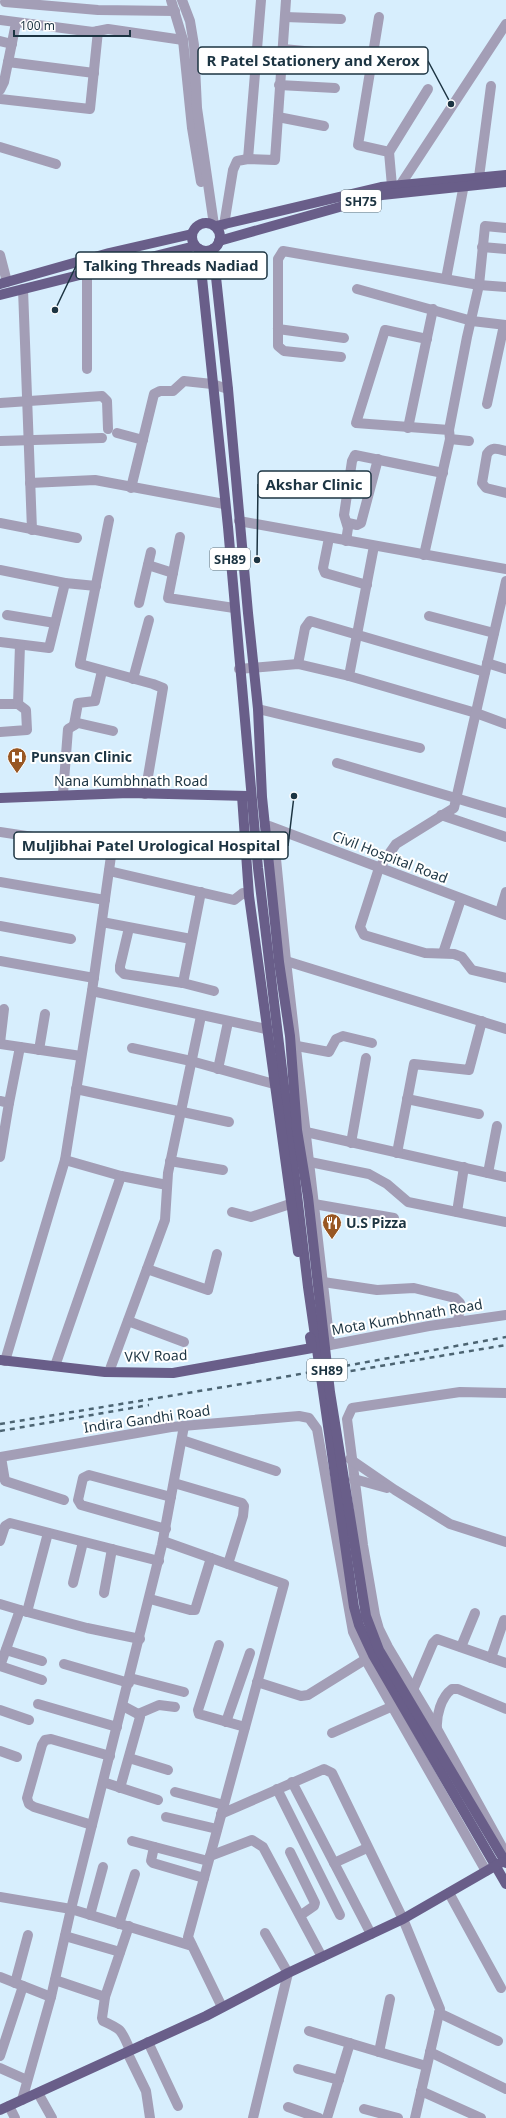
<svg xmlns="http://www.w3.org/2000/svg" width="506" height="2118" font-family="'Noto Sans',sans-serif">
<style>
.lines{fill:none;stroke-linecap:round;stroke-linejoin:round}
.minor{stroke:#a39eb6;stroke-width:10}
.major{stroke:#695e89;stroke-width:10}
.rail{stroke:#4c6472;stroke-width:2.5;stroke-dasharray:5 5;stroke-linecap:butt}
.labels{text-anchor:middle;stroke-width:4;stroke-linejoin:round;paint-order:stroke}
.shield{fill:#fff;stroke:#60717b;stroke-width:1}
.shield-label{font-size:13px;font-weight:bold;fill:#1c3442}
.poi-label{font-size:14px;font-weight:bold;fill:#1c3442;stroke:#fff;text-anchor:start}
.street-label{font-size:14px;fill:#1c3442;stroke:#fff}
.leader{fill:none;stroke:#1c3442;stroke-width:1.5}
.callout-dot{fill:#1c3442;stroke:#fff;stroke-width:1.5}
.callout{fill:#fff;stroke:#1c3442;stroke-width:1.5}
.callout-label{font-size:15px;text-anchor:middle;font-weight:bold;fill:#1c3442}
</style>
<rect width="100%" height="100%" fill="#d7eefd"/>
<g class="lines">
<g class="minor">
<path d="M171,0L183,40L192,128L201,182"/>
<path d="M182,0L190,21L194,45L197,108L214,225"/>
<path d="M5,2L98,10L175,11"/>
<path d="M285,17L341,19"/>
<path d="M379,17L358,145L389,152L392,186"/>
<path d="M0,20L93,32L108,29L183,40"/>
<path d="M0,41L12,44"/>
<path d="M283,49L336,54"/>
<path d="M8,62L94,73"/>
<path d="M279,85L335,88"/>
<path d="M0,90L4,82L16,23"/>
<path d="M0,99L90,109L98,31"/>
<path d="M278,117L324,126"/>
<path d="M0,147L56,164"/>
<path d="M389,152L428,89"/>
<path d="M248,159L261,0"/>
<path d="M479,177L491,86"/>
<path d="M401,184L506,24"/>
<path d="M224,225L233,170L237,161L248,159L275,160L286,0"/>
<path d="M482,247L506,249"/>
<path d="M0,255L7,282"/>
<path d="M87,273V369"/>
<path d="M446,279L465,179"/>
<path d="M23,289L32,530"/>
<path d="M357,289L472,321L506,325"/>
<path d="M278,329L344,338"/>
<path d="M427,339L385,330L356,423L449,430L450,439L469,441"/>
<path d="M341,357L284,351L278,346V259L283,251L479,285L506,287"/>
<path d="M0,403L102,396L107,401L108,429"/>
<path d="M487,404L504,325"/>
<path d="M408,428L433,309"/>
<path d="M449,430L467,337L479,285L485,226L506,228"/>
<path d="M117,433L143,440"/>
<path d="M0,441L102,438"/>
<path d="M506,451C498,449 492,446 487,454L482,483L486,488L506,493"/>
<path d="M30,483L95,480L224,504"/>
<path d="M131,488L154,394L160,391H173L184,381L212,384L228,389"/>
<path d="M109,520L80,664L153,684L163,688L145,794"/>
<path d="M239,521L506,569"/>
<path d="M0,523L77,538"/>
<path d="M348,523L357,525L361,523L378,459"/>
<path d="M180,537L168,598L234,608"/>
<path d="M329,538L323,568L325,573L367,585"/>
<path d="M346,541L348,528L344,515L352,461L355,455L443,473"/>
<path d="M374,546L349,676L476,713L506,724"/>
<path d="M424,555L450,439"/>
<path d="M148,565L173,573"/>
<path d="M0,570L65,583L49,648L0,642"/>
<path d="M506,581L454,808L396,844L379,868L360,927L364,935L425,953L454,954L462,957L472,970L506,978"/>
<path d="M65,583L96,586"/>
<path d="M139,603L151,552"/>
<path d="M7,615L55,623"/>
<path d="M429,616L494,633"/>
<path d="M487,663L506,669"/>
<path d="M298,664L305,628L310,621L485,672"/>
<path d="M239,669L298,664L349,676"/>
<path d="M133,679L149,620"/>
<path d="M0,704H18L26,710L27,730L0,732"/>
<path d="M18,704L20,645"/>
<path d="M258,709L420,748"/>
<path d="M74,725L78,703L95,701L102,671"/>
<path d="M337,763L506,813"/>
<path d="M63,794L68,729L78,723L113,731"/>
<path d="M441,815L506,837"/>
<path d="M269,826L506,915"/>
<path d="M273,828L286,961L330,1345"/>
<path d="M0,832L112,849L92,991L65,1160L5,1361"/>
<path d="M109,871L234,900L243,893L249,896"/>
<path d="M0,882L105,900"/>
<path d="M500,912L506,892"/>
<path d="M102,922L191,939"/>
<path d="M0,926L71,939"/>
<path d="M129,928L120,966V970L124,974L183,983L214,991"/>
<path d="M443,953L461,899"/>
<path d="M0,961L94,978"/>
<path d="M286,961L506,1029"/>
<path d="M183,983L201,892"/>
<path d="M92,991L266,1029"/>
<path d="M0,1043L4,1009"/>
<path d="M0,1044L81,1056"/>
<path d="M297,1046L329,1052L336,1039L343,1036L372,1043"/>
<path d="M132,1048L191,1061L274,1084"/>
<path d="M39,1050L45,1014"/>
<path d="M218,1069L228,1022"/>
<path d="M76,1089L229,1122"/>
<path d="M407,1099L479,1114"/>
<path d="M0,1101L9,1103L0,1157"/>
<path d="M9,1103L20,1047"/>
<path d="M306,1132L506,1177"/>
<path d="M351,1143L366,1058"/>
<path d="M397,1153L414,1064L469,1070L482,1021"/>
<path d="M65,1160L121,1176L167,1185"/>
<path d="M170,1161L223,1170"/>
<path d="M310,1162L369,1174L387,1184L408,1202L506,1222"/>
<path d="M488,1173L497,1126"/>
<path d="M314,1204L394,1218"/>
<path d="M232,1212L251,1217L290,1204"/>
<path d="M457,1212L464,1167"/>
<path d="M147,1269L208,1290L217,1254"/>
<path d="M323,1282L377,1290L414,1288L455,1298L460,1303L458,1322"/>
<path d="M128,1321L184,1342"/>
<path d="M325,1346L429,1326L506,1315"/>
<path d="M55,1366L121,1176"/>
<path d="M109,1372L165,1220L168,1173L201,1016"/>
<path d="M506,1393L460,1392L352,1408L347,1419L363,1545L375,1615L379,1629L388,1647L437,1729L506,1854"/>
<path d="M182,1440L276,1471"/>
<path d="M0,1457L171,1427L299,1416L309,1418L317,1429L353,1632L368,1664L486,1871"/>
<path d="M1,1457L5,1481L64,1500"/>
<path d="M350,1459L395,1490L450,1524L506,1542"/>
<path d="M354,1479L387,1488"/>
<path d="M174,1483L242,1503L244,1506L243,1516L228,1564"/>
<path d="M166,1529L81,1505L78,1500L83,1478L89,1475L171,1497"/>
<path d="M0,1541L5,1526L10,1523L159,1561"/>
<path d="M163,1541L284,1584L188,1937L222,2007"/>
<path d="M73,1583L83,1542"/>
<path d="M104,1593L112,1549"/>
<path d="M150,1599L190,1610H195L211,1558"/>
<path d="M0,1604L20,1610"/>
<path d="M27,1612L48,1533"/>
<path d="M219,1645L198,1710L199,1714L245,1727"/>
<path d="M461,1647L475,1613"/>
<path d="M6,1650L42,1661"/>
<path d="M491,1658L504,1620"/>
<path d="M64,1664L129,1683"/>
<path d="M0,1666L20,1610L87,1628L140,1639"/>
<path d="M0,1666L42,1680"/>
<path d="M130,1678L184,1692"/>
<path d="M257,1682L301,1696L308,1695L366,1659"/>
<path d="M413,1690L433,1643L437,1639L506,1663"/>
<path d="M38,1704L117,1727"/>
<path d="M0,1710L29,1720"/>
<path d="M138,1714L159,1705L175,1707"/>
<path d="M226,1722L250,1653"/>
<path d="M437,1729C436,1716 441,1697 452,1689H458L506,1709"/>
<path d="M332,1733L393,1706"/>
<path d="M0,1751L17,1757"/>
<path d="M129,1758L168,1770"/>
<path d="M103,1782L158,1800"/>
<path d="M292,1782L371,1934"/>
<path d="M120,1788L140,1717L138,1714L123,1706"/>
<path d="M277,1789L340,1915"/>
<path d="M175,1792L224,1805"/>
<path d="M221,1814L324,1769L332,1773L403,1919L440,2009L415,2118"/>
<path d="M166,1817L217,1829"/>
<path d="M92,1825L34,1807L29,1804L27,1798L42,1745L45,1740L51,1739L110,1756"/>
<path d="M132,1841L208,1861"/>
<path d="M154,1847L151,1861L153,1863L204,1878"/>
<path d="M290,1852L315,1903L314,1906L301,1915"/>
<path d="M210,1856L252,1840L263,1847L322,1957"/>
<path d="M334,1863L367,1848"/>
<path d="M449,1893L501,1988"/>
<path d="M0,1897L71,1909L192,1946"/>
<path d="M90,1915L103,1867"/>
<path d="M119,1924L135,1874"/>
<path d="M129,1926L105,1997L102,2018L103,2021C123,2030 121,2030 130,2050"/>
<path d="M65,1936L120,1952"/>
<path d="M0,1977L51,1997L22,2100"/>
<path d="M55,1980L105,1997"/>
<path d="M15,1983L28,1935"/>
<path d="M51,1997L71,1909L162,1545L184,1426"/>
<path d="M439,2013L498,2041"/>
<path d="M309,2031L426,2066"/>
<path d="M148,2042L178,2106"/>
<path d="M127,2052L146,2091L150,2118"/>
<path d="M379,2052L390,1999"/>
<path d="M430,2052L506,2089"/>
<path d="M0,2056L23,1986"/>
<path d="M0,2068L27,2080"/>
<path d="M298,2069L339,2080"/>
<path d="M421,2091L481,2118"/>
<path d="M38,2093L52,2118"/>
<path d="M9,2106L15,2118"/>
<path d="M288,2107L319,2118"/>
<path d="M364,2109L398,2118"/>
<path d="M253,2118L288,1973L265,1933"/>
<path d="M327,2118L350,2043"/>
</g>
<g class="major">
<circle cx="206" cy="237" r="14"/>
<path d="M216,226L381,187L506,175"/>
<path d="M219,241L382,195L506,182"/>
<path d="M199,249L228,527L258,868L308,1287L354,1607L359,1625L373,1655L506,1884"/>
<path d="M213,249L228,389L248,613L258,709L262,797L279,962L290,1036L297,1130L308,1197L330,1392L366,1616L379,1650L506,1863"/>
<path d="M0,284L109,253L192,234"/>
<path d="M0,295L195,246"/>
<path d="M242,796L249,896L298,1252"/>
<path d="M0,798L129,793L248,796"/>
<path d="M0,1360L105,1372L173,1373L312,1348L310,1337"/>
<path d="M0,2110L206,2016L288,1973L403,1919L502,1862"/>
</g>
<g class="rail">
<path d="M321,1376L506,1345"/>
<path d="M0,1424L278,1378L506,1337"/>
<path d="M0,1431L149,1405"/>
</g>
</g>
<defs>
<g id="hospital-pin" transform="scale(1)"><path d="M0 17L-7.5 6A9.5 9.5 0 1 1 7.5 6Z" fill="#985723" stroke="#fff"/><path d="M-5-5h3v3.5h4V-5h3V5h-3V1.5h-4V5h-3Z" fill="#fff"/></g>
<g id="restaurant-pin" transform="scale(1)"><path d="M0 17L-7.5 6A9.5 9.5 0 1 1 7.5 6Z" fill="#985723" stroke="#fff"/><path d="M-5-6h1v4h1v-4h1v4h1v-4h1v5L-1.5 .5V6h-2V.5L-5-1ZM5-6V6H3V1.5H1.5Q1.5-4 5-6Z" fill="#fff"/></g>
</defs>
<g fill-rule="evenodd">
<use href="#hospital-pin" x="17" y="757"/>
<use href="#restaurant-pin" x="332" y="1223"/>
</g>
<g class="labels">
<g class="shield">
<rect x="341" y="190" width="40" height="22" rx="3"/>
<rect x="210" y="548" width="40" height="22" rx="3"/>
<rect x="307" y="1359" width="40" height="22" rx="3"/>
</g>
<g class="shield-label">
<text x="361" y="206">SH75</text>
<text x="230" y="564">SH89</text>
<text x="327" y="1375">SH89</text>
</g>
<g class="poi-label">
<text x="31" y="762">Punsvan Clinic</text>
<text x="346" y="1228">U.S Pizza</text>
</g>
<g class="street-label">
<text x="131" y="786">Nana Kumbhnath Road</text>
<text transform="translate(390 857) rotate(21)" y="5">Civil Hospital Road</text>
<text transform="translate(407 1317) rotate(-10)" y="5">Mota Kumbhnath Road</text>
<text transform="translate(156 1356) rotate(-2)" y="5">VKV Road</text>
<text transform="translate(147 1419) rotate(-8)" y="5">Indira Gandhi Road</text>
</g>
</g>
<path class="leader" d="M451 104L428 61M55 310L76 266M257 560L258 484M294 796L288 846"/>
<g class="callout-dot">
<circle cx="451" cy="104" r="4"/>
<circle cx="55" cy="310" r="4"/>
<circle cx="257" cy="560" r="4"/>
<circle cx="294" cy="796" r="4"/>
</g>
<g class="callout">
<rect x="198" y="47" width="230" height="27" rx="4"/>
<rect x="76" y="252" width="191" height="27" rx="4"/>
<rect x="258" y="471" width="113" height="27" rx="4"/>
<rect x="14" y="832" width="274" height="27" rx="4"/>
</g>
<g class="callout-label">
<text x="313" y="66">R Patel Stationery and Xerox</text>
<text x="171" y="271">Talking Threads Nadiad</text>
<text x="314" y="490">Akshar Clinic</text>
<text x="151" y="851">Muljibhai Patel Urological Hospital</text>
</g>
<path d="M14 30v6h116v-6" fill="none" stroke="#1c3442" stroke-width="2"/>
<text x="20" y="30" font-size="12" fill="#1c3442" stroke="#ffffff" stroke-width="3" paint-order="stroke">100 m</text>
</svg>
